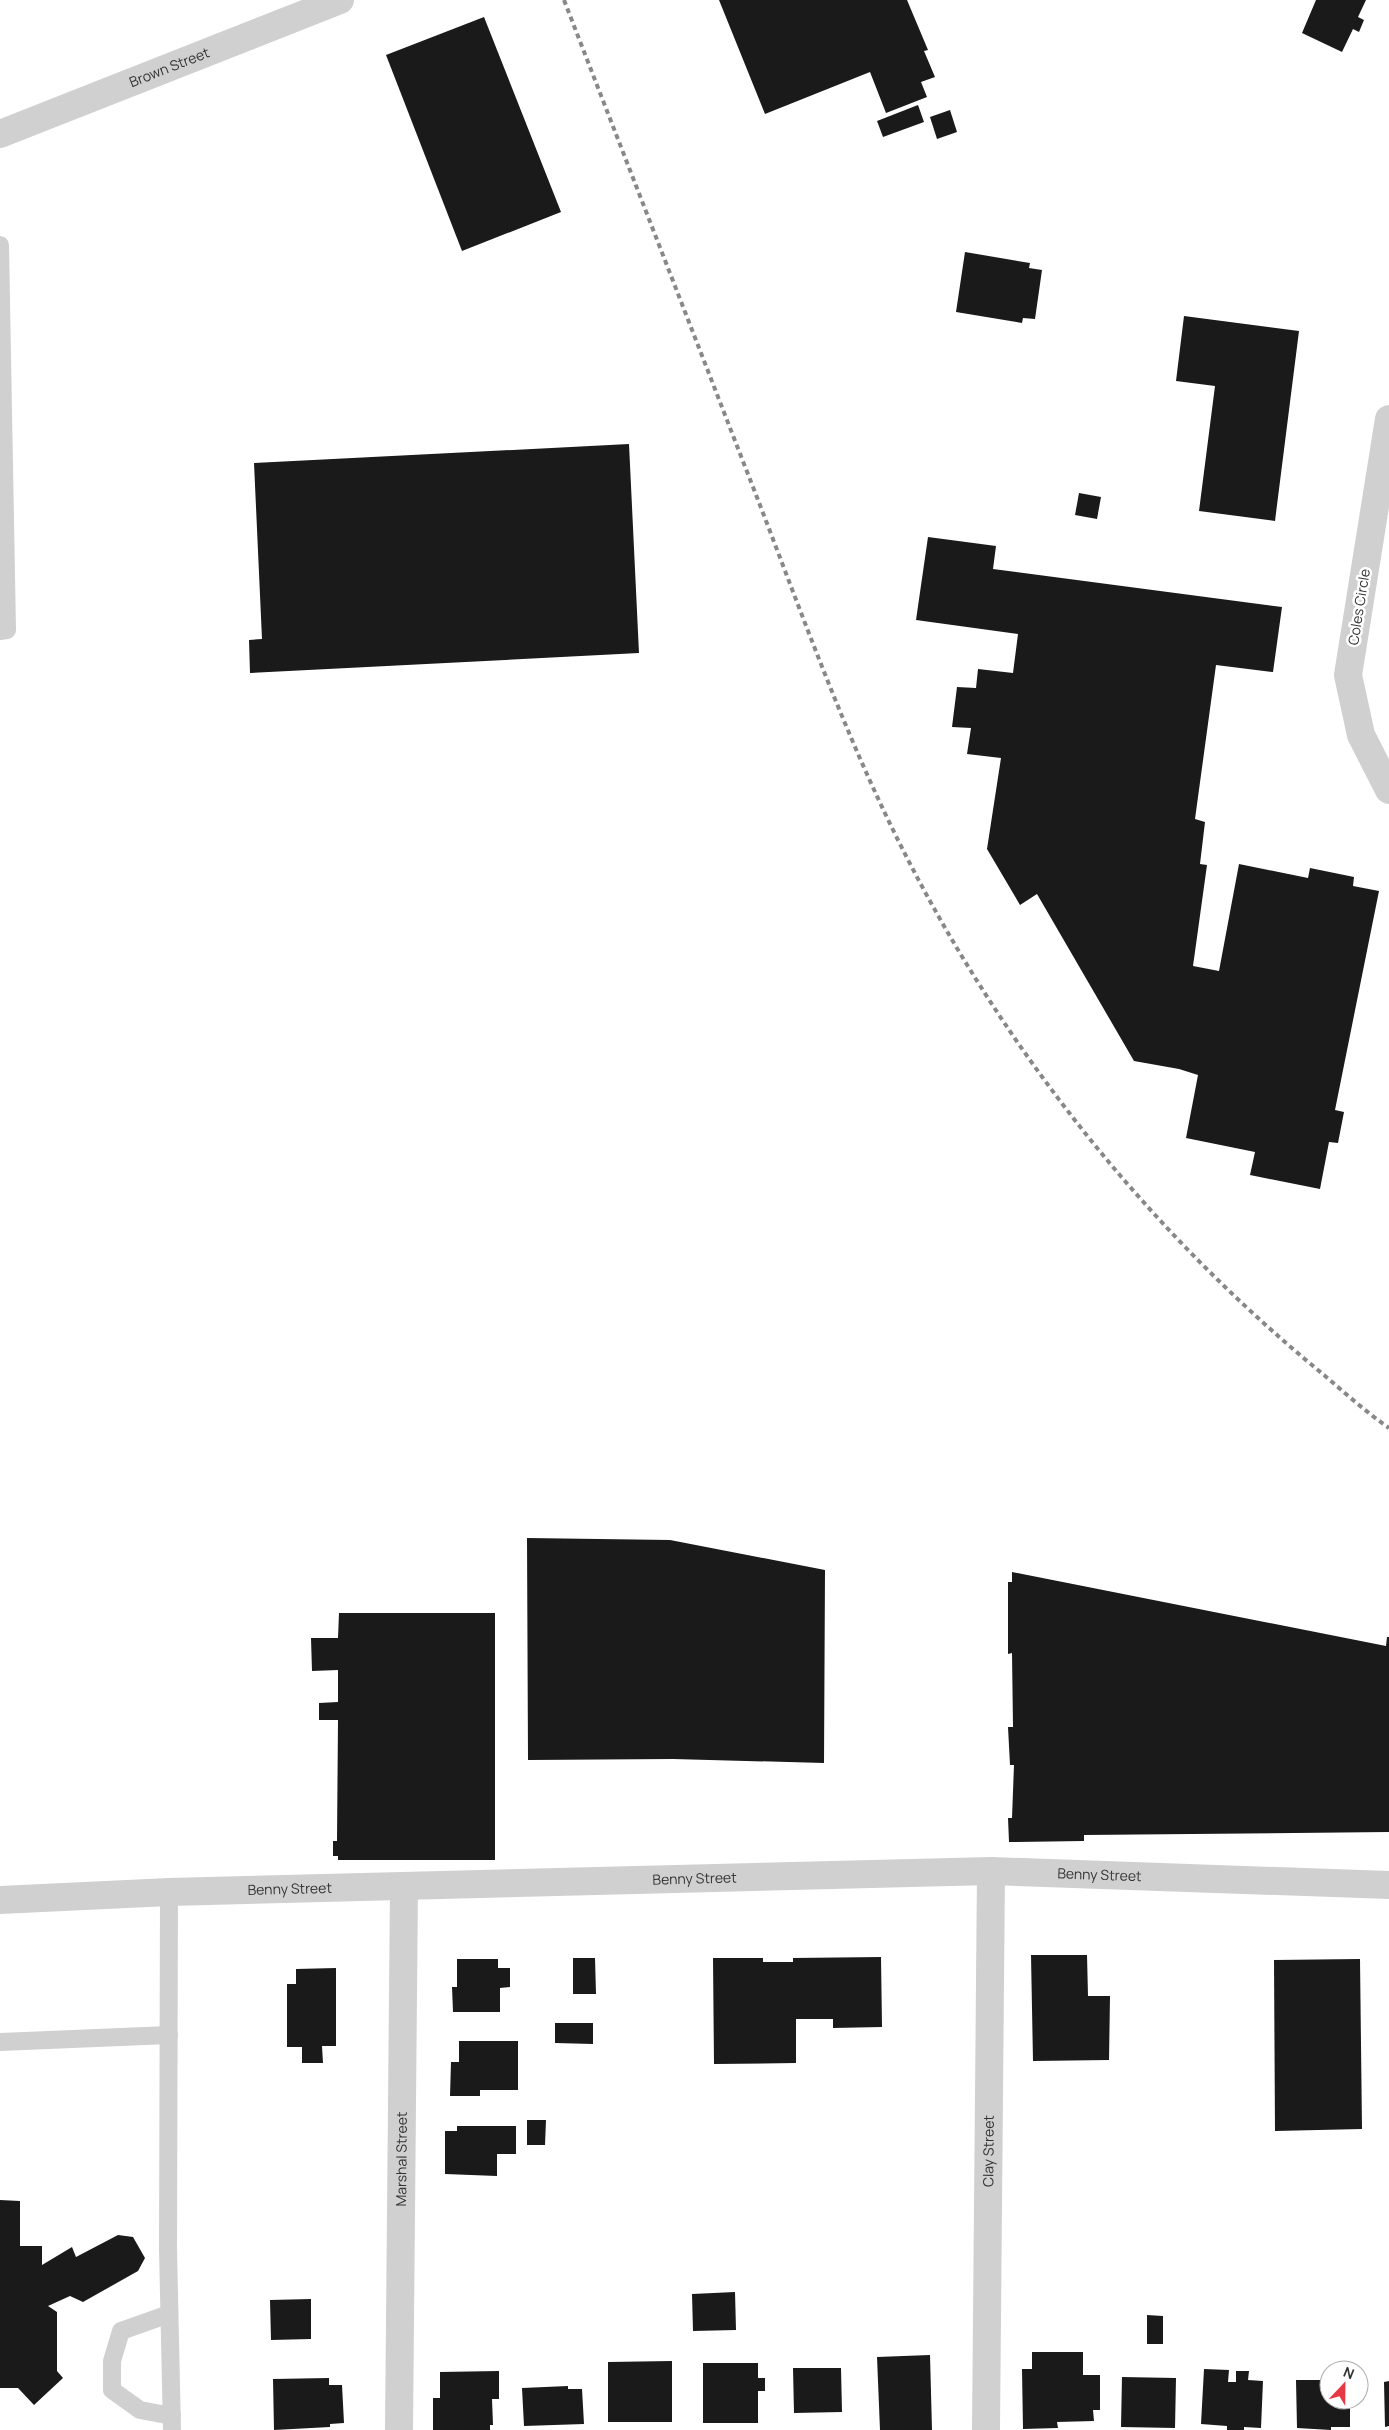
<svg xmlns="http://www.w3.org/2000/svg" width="1389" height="2430" font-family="Manrope,sans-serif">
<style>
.building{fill:#1a1a1a}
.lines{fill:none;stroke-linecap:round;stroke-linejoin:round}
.lane{stroke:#d0d0d0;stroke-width:18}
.street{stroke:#d0d0d0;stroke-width:28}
.rail{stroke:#888;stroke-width:4;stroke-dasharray:5 4;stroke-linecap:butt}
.labels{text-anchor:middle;stroke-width:5;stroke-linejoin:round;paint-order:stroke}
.street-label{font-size:14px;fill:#333;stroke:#fff}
</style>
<rect width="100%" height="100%" fill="#fff"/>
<g class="building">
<path d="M719,0H907L928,50L924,51L935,77L921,82L927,97L886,113L870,72L765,114Z"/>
<path d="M1316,0H1366L1358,17L1364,20L1359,32L1353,29L1342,52L1302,33Z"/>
<path d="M484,17L561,212L462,251L386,55Z"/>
<path d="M918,105L924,122L883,137L877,121Z"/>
<path d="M950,110L957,132L937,139L930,117Z"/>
<path d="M965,252L1030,263L1029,268L1042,270L1035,319L1023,318L1022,323L956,312Z"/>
<path d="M1184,316L1299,331L1275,521L1199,511L1215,386L1176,381Z"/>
<path d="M629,444L639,653L250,673L249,640L262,639L254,463Z"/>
<path d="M1079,493L1101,497L1097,519L1075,515Z"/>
<path d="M928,537L996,546L993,569L1282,607L1273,672L1216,665L1195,819L1205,822L1200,864L1207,865L1193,966L1219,971L1239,864L1308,878L1310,868L1354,877L1353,886L1379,891L1335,1110L1344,1112L1338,1143L1329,1142L1320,1189L1250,1175L1255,1152L1186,1138L1198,1075L1179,1069L1134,1061L1037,894L1020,905L987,849L1001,758L967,754L971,728L952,727L957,687L976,688L978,669L1013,673L1018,634L916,620Z"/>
<path d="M527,1538L670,1540L825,1570L824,1763L673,1759L528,1760Z"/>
<path d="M1012,1572L1386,1646L1387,1637H1389V1832L1084,1835V1841L1009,1842L1008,1818H1012L1014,1765H1010L1008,1727H1013L1012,1653L1008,1654V1582H1012Z"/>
<path d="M339,1613H495V1860H338V1856H333V1841H337L338,1720H319V1703L338,1702V1670L312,1671L311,1638H338Z"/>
<path d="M1031,1955H1087L1088,1996H1110L1109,2060L1033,2061Z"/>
<path d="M881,1957L882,2027L833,2028V2019H796V2063L714,2064L713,1958H763V1962H793V1958Z"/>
<path d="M573,1958H595L596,1994H573Z"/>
<path d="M457,1959H498V1968H510V1987L500,1988V2012H453L452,1987H457Z"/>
<path d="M1360,1959L1362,2129L1275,2131L1274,1960Z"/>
<path d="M336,1968V2046H322L323,2063H302V2047H287V1984H296V1969Z"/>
<path d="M555,2023H593V2044L555,2043Z"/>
<path d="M459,2041H518V2090H480V2096H450L451,2062H459Z"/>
<path d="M527,2120H546L545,2145H527Z"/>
<path d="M457,2126H516V2154H497V2176L445,2174V2131H457Z"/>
<path d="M0,2200L20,2201V2246H42V2265L72,2247L76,2257L118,2235L133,2237L145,2258L138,2271L83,2302L70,2296L48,2306L57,2312V2371L63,2378L34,2405L18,2388H0Z"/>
<path d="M735,2292L736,2330L693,2331L692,2294Z"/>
<path d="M311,2299V2339L271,2340L270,2300Z"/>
<path d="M1147,2315L1163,2316V2344H1147Z"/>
<path d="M1032,2352H1083V2375H1100V2410H1093L1094,2421L1057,2422L1058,2428L1023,2429L1022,2369H1032Z"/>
<path d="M930,2355L932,2430H880L877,2357Z"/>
<path d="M672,2361V2422H608V2362Z"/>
<path d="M703,2363H758V2378H765V2391H758V2423H703Z"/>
<path d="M793,2368H841L842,2412L794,2413Z"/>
<path d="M1204,2369L1229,2370L1228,2382H1236V2371H1249L1248,2380L1263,2381L1261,2428L1244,2427V2430H1227V2426L1201,2424Z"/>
<path d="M499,2371V2399H492L493,2425H490V2430H433V2398H440V2372Z"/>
<path d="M1122,2377L1176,2378L1175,2428L1121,2427Z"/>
<path d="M329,2378V2385H342L344,2423L330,2424V2427L274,2430L273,2379Z"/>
<path d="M1296,2380H1329V2400H1350V2427H1331V2430L1297,2428Z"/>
<path d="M1389,2381V2426L1385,2427L1384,2382Z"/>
<path d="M568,2386V2389H582L584,2424L524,2426L522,2388Z"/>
</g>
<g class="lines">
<g class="lane">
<path d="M0,245L7,630L0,631"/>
<path d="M169,1892L168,2249L172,2430"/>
<path d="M0,2042L169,2035"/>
<path d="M169,2314L121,2331L112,2361V2390L140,2410L172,2416"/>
</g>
<g class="street">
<path id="s1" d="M0,134L340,0"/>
<path d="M1389,419L1348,675L1361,735L1389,790"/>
<path id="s2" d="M0,1900L169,1892L991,1871L1389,1885"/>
<path id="s3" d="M399,2430L404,1886"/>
<path id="s4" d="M986,2430L991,1871"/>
</g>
<path class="rail" d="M564,0C624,155 684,309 744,464C794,591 839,723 901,846C1003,1049 1148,1231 1324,1375C1345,1393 1366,1412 1389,1428"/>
</g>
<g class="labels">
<g class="street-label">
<text dy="5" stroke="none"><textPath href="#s1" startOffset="182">Brown Street</textPath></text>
<text transform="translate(1359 607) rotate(-81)" y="5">Coles Circle</text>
<text dy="5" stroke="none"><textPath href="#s2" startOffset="1100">Benny Street</textPath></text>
<text dy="5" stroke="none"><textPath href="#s2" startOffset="695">Benny Street</textPath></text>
<text dy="5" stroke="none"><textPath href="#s2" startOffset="290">Benny Street</textPath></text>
<text dy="5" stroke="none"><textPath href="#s4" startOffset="279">Clay Street</textPath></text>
<text dy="5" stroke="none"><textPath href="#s3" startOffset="271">Marshal Street</textPath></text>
</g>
</g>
<g transform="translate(1344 2385) rotate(22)"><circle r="24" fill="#ffffff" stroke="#adadad"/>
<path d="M0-4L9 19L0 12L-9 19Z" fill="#e63946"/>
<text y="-8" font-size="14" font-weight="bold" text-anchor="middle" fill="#333333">N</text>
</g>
</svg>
